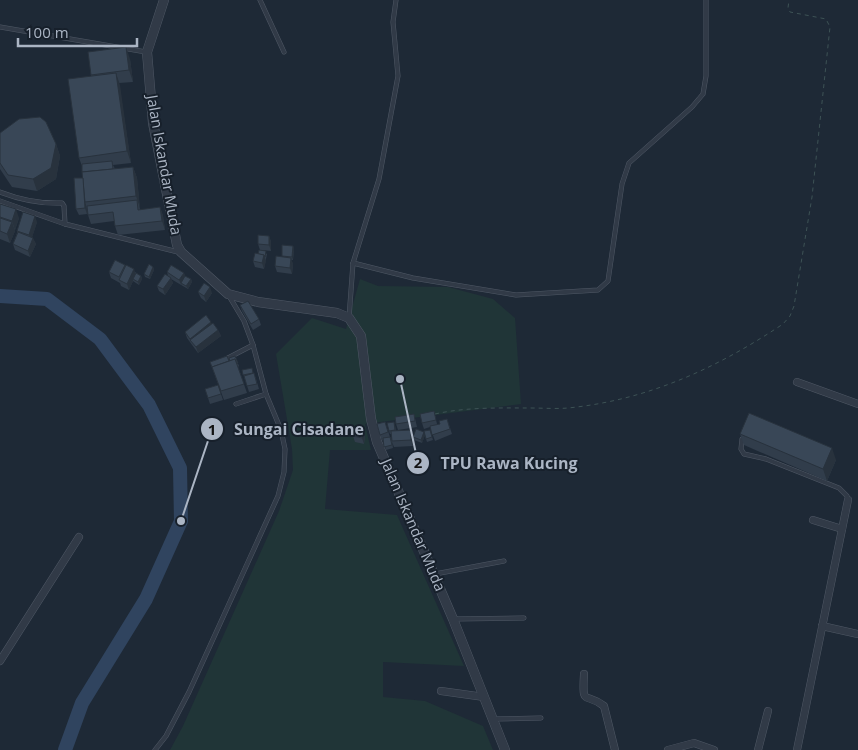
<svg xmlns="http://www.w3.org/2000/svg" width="858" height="750" font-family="'Open Sans',sans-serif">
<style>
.green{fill:#203537}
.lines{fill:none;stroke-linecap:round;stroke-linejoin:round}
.river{stroke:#30445f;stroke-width:14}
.service-casing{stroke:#4f5865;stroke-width:5}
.minor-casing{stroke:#4f5865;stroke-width:8}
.tertiary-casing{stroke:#4f5865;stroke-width:10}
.path{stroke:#3d5255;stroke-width:1;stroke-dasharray:4 4;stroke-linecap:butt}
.service{stroke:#313a47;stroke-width:4}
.minor{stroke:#313a47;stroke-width:7}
.tertiary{stroke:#313a47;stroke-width:9}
.wall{fill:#313d4b}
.shaded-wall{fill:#28323d}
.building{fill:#394757;stroke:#28323d}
.labels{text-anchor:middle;stroke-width:4;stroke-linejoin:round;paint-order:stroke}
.street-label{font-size:15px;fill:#abb5c4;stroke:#17202b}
.leader{fill:none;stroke:#abb5c4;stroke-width:2}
.callout-dot{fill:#abb5c4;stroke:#17202b;stroke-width:2}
.mark-label{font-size:15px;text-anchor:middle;font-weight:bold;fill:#111}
.callout-label{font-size:16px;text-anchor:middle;font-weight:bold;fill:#abb5c4;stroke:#17202b;stroke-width:4;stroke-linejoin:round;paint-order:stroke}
</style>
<rect width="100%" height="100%" fill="#1e2936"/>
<path class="green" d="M360,279L378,286L448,287L493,299L515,318L521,404L365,424L371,450H330L325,509L397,515L464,666L383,662V697L425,701L483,726L493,750H170L183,726L279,511L293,470L292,449L276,354L312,318L346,329Z"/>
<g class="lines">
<path class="river" d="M0,296L47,299L100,339L149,405L180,468L181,521L146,599L82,703L65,750"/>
<g class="service-casing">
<g id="service">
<path d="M260,0L284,52"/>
<path d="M0,27L146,52"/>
<path d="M0,192C21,200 39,204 62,203L64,206L65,224"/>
<path d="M0,201L65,224L178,252"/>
<path d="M353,263L413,278L516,295L598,290L608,281L622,184L629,163L692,107L703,94L706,76V0"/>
<path d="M349,318L353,263L379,179L398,76L393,22L396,0"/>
<path d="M224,360L253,345"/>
<path d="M236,404L266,394"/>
<path d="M742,439L741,449L744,454L766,459L839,488L847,496L848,500"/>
<path d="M435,574L504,561"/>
<path d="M453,619L524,618"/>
<path d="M493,719L541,718"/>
<path d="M155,750L166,736L189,692L278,496L284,472L285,449L281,430L266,394L253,345L244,321L229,296"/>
</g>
</g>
<g class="minor-casing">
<g id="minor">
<path d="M797,382L858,404"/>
<path d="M813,520L842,529"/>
<path d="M822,626L858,634"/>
<path d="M0,661L79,537"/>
<path d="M584,674C582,708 585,691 604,706L615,750"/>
<path d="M441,691L484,697"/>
<path d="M668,750L694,743L714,750"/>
<path d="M758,750L768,711"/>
<path d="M797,750L848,500"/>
</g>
</g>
<g class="tertiary-casing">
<path id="tertiary" d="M164,0L147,52L153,123L177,245L181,252L228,294L258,302L337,313L349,318L361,336L371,419L377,442L453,619L505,750"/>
</g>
<path class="path" d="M435,414C466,407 499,408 530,408C543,408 556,409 568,408C648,400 717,368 783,324L790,316L794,306L812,197L830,27L826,19L790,12L788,8L789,0"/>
<use href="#service" class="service"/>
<use href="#minor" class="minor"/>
<use href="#tertiary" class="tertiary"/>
</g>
<g class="wall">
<path d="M130,59L133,82L119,83L131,163L113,165L115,169L133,167L137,178L140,210L160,207L163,216L165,230L118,235L115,226L114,221L91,224L88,215L86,205L87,214L79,215L76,209L83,178L82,166L79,158L91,76V75Z"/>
<path d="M0,134L56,144L60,156L56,179L37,191L12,187L0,169Z"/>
<path d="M0,204L19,218L15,230L14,229L15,231L10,243L0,239Z"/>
<path d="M37,222L32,237L36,244L30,257L15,250L13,244L17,233V231Z"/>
<path d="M269,236L271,242V251L262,250L267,254L264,269L255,267L253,261L260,250L258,244Z"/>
<path d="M293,246L294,249L293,260H291L293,264L292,274L277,272L275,266Z"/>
<path d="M125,265L126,266L141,276L142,279L139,285L133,281L129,290L121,286L120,283L111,278L109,272Z"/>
<path d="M153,267L154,270L150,279L145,277L144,274Z"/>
<path d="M167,272L184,273L185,277L191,279L192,282L188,289L171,279L173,283L165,295L159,291L157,286L168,276Z"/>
<path d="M198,292L212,293L206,302L201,298Z"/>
<path d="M240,305L259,319L261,325L253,330L242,311Z"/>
<path d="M212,324L218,330L221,336L198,353L187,338L185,332Z"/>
<path d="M235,356L239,366L238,367L247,393L224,400L210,362L229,361Z"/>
<path d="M242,370L254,373L256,379L259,389L249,392Z"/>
<path d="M218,385L223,400L210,404L205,389Z"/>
<path d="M434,411L437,424H440L447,419L452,434L435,441L430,427L424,429L422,423Z"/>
<path d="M414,414L417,427L398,430L396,424Z"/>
<path d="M385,422L390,437L392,440L391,434H390L389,431L395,425L396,431L411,430L413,436V446L394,447L392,442L393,448L386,450L383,440L382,441L377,424Z"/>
<path d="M363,429L365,435L364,444L355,442L353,436Z"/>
<path d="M430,430L433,440L427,442L426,439Z"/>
<path d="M740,434L836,460L827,481L744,445Z"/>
<path d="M425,435L422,443L414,440L413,437Z"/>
</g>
<g class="shaded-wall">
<path d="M126,47L130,59L133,82L129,70Z"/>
<path d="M116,73L120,85L131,163L127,151Z"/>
<path d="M56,144L60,156L56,179L37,191L33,179Z"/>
<path d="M133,167L137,178L140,208L136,196Z"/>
<path d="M83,178L85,202L86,205L87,214L85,208Z"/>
<path d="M160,207L163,216L165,230L162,221Z"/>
<path d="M16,209L19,218L15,230L12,221Z"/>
<path d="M35,216L37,222L31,241L29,235Z"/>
<path d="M12,222L15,231L10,243L7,234Z"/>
<path d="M269,236L271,242V251L269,245Z"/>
<path d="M33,238L36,244L30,257L28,251Z"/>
<path d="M293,246L294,249L293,260L292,257Z"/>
<path d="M264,255L266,261L264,269L262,263Z"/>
<path d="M291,258L293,264L292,274L290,268Z"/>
<path d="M153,267L154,270L150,279L149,277Z"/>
<path d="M134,269L136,275L133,279V281L129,290L127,284Z"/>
<path d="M184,273L186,279L181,283L182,286L179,280Z"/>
<path d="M141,276L142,279L139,285L138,282Z"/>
<path d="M171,278L173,283L165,295L163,289Z"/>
<path d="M191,279L192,282L188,289L186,286Z"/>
<path d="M210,287L212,293L206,302L204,296Z"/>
<path d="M211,322L214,328L191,341L190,339Z"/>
<path d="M218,330L221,336L198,353L196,347Z"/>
<path d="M363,429L365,435L364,444L362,438Z"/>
<path d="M411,430L413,436V446L411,440Z"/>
<path d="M424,432L425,435L422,443L421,440Z"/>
<path d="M832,448L836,460L827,481L823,469Z"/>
</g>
<g class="building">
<path d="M126,47L129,70L91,75L88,52Z"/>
<path d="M116,73L127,151L79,158L68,79Z"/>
<path d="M40,117L46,122L56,144L51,168L33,179L8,175L0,163V133L19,119Z"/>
<path d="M112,161L113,169L82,172V164Z"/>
<path d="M133,167L136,196L85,202L82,172Z"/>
<path d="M74,178H83L85,208L76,209Z"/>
<path d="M137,200L138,210L160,207L162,221L115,226L113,212L88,215L87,206Z"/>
<path d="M0,204L16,209L12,221L0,217Z"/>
<path d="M23,212L35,216L29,235L17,231Z"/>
<path d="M0,218L12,222L7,234L0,231Z"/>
<path d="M18,232L33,238L28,251L13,244Z"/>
<path d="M258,235L269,236V245L258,244Z"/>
<path d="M282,245L293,246L292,257L282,256Z"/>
<path d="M259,250L266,251L265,257L264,255L258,254Z"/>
<path d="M255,253L264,255L262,263L253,261Z"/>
<path d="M276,256L291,258L290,268L275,266Z"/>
<path d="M115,260L125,265L119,277L109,272Z"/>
<path d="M149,264L153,267L149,277L144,274Z"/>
<path d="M126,265L134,269L127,284L119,280Z"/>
<path d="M171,265L184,273L179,280L167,272Z"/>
<path d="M136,273L141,276L138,282L133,279Z"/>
<path d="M165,274L171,278L163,289L157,286Z"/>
<path d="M185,276L191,279L186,286L181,283Z"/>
<path d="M204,283L210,287L204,296L198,292Z"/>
<path d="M248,301L259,319L251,324L240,305Z"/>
<path d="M206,315L211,322L190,339L185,332Z"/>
<path d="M213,323L218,330L196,347L190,340Z"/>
<path d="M227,356L229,361L212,367L210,362Z"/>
<path d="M235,356L238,363L237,364L235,359L230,361L229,358Z"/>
<path d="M235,359L244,384L221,391L212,367Z"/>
<path d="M252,368L253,373L243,375L242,370Z"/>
<path d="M254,373L257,384L247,386L244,376Z"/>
<path d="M218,385L221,394L208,398L205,389Z"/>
<path d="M434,411L436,420L422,423L420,414Z"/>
<path d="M749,413L832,448L823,469L740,434Z"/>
<path d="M414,414L415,421L396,424L395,417Z"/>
<path d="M447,419L450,429L432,435L430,426L440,424L439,421Z"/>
<path d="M385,422L388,432L380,435L377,424Z"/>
<path d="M394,422L395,430L389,431L387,423Z"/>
<path d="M354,427L363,429L362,438L353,436Z"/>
<path d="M416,429L424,432L421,440L413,437Z"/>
<path d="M411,430V440L392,441L391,431Z"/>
<path d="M430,430L432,437L426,439L424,431Z"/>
<path d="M390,437L392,445L384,447L383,438Z"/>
</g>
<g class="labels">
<g class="street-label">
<text transform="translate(164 165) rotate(80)" y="5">Jalan Iskandar Muda</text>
<text transform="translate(413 525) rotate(67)" y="5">Jalan Iskandar Muda</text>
</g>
</g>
<path class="leader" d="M181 521L212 429M400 379L418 463"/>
<g class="callout-dot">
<circle cx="181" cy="521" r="5"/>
<circle cx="400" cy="379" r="5"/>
<circle cx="212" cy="429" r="12"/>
<circle cx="418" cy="463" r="12"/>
</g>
<g class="mark-label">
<text x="212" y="435">1</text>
<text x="418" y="468">2</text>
</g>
<g class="callout-label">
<text x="299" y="435">Sungai Cisadane</text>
<text x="509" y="469">TPU Rawa Kucing</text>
</g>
<path d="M18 38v8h119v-8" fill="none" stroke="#abb5c4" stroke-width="2.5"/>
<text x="25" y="38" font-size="15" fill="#abb5c4" stroke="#17202b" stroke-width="4" paint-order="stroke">100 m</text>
</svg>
